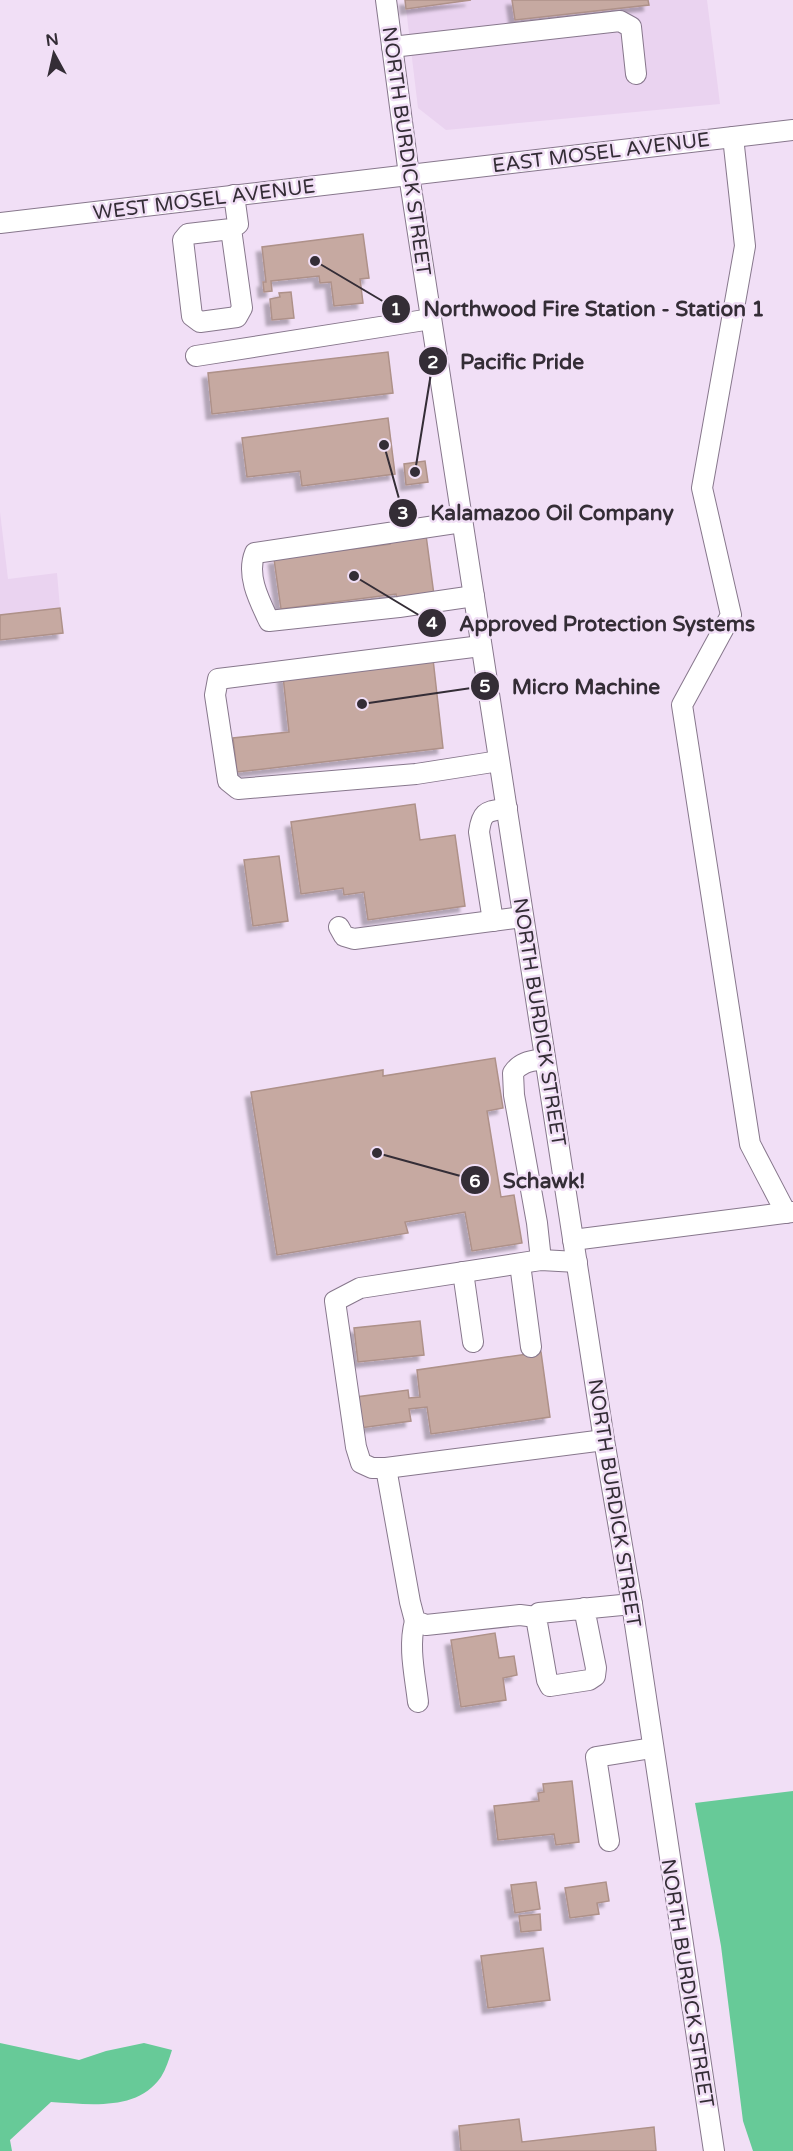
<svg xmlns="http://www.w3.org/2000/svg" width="793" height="2151" font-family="'Varela Round',sans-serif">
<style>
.built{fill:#ead3f0}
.forest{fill:#67ca98}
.building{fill:#c6a9a1;stroke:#ae9189;stroke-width:1.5;filter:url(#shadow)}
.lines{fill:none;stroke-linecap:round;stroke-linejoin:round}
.minor-casing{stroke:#87778c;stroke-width:22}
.minor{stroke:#fff;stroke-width:20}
.labels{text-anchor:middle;stroke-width:5;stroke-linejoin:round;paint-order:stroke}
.street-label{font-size:20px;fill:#342d36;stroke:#f1dff6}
.leader{fill:none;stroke:#342d36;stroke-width:2}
.callout-dot{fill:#342d36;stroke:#f1dff6;stroke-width:2}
.mark-label{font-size:18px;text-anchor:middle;font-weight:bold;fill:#fff}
.callout-label{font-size:21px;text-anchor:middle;font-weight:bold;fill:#342d36;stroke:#f1dff6;stroke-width:5;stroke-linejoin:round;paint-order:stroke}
</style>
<defs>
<filter id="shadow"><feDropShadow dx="-5.5" dy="5.5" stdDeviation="1.5" flood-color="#0004"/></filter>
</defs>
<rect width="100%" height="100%" fill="#f1dff6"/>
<g class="built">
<path d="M405,0H707L720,104L446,130L418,108Z"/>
<path d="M0,512L8,579L57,573L60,608L0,615Z"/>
</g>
<g class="forest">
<path d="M793,1791V2151H753L743,2121L721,1946L695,1803Z"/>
<path d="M0,2043L79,2060L106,2051L144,2043L172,2050C169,2059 166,2069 161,2077C137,2112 88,2104 51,2102L10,2140L12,2151H0Z"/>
</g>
<g class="building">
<path d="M405,0H471L406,9Z"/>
<path d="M512,0H648L649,5L515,20Z"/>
<path d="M363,234L369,278L360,279L363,303L334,306L331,282L320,283L319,276L271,281L272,291L264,292L263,282H266L262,247Z"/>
<path d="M291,292L294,318L272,320L270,299L280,297L279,293Z"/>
<path d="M388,352L393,393L212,414L208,373Z"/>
<path d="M388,418L395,474L302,486L300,471L247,477L242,438Z"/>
<path d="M425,461L428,482L406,485L404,464Z"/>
<path d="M426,535L434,595L397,599L396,594L281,609L274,559L390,544L389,540Z"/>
<path d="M60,608L63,633L0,640V615Z"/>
<path d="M433,659L443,748L237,772L233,738L289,732L283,676Z"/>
<path d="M415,804L420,840L455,835L465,906L368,920L364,892L344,895L343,888L301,894L291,822Z"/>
<path d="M279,856L288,921L253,926L244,860Z"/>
<path d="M495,1058L503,1108L487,1111L501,1197L514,1195L522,1243L472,1251L465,1212L405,1222L408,1233L277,1255L251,1092L383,1070V1076Z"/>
<path d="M420,1321L424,1355L358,1362L354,1328Z"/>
<path d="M541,1352L550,1417L431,1434L427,1407L409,1409L411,1421L360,1428L356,1397L408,1390L409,1398L420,1397L417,1370Z"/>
<path d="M495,1633L499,1658L514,1656L517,1675L503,1678L506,1700L461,1707L451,1640Z"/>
<path d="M572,1781L579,1842L556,1845L554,1834L498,1840L494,1806L539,1801L538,1793L544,1792L543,1784Z"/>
<path d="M536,1882L540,1909L515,1913L511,1885Z"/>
<path d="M606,1882L609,1901L597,1903L599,1914L570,1918L565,1888Z"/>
<path d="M540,1914L541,1930L521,1932L519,1916Z"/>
<path d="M543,1948L550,2000L488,2008L481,1956Z"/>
<path d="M519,2119L522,2142L654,2127L656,2151H461L459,2126Z"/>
</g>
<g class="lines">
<g class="minor-casing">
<g id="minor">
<path d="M386,0L409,175L604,1440L632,1604L714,2151"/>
<path d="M392,47L620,21L631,27L636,74"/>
<path d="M733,137L745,246L702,488L731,615L682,705L750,1144L786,1213"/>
<path d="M0,223L793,130"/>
<path d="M231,229L242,308L237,317L200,322L192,316L183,240L188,234L231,229L238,224L234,195"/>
<path d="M196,356L431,319"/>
<path d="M462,522L255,553C246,575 259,600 269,621L399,607L474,596"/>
<path d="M481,646L218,679L215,695L228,781L238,789L416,774L499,761"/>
<path d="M493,921L479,832C482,810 487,812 507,808"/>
<path d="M339,927L344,936L354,939L523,917"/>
<path d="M573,1240L793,1212"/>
<path d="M541,1260L537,1223L514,1095L513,1073C521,1061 532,1061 545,1059"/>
<path d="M577,1262L541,1260L360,1288L335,1301L356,1447L361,1463L372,1468H386L604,1440"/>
<path d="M520,1264L531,1347"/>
<path d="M463,1272L473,1342"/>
<path d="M386,1468L410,1602L415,1621L426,1625L520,1615L536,1617"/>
<path d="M584,1608L596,1668L595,1676L589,1680L550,1686L547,1680L536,1617L539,1613L632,1604"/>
<path d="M415,1621C408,1647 415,1675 418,1702"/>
<path d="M609,1841L596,1757L652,1748"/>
</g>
</g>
<use href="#minor" class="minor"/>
</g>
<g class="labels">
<g class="street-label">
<text transform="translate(407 151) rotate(82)" y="7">NORTH BURDICK STREET</text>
<text transform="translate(601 152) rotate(-7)" y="7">EAST MOSEL AVENUE</text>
<text transform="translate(204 199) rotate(-7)" y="7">WEST MOSEL AVENUE</text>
<text transform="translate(540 1022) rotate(81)" y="7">NORTH BURDICK STREET</text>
<text transform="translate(615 1503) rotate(81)" y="7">NORTH BURDICK STREET</text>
<text transform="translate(688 1983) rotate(81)" y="7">NORTH BURDICK STREET</text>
</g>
</g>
<path class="leader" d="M315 261L396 309M415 472L433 361M384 445L403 513M354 576L432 623M362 704L485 686M377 1153L475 1180"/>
<g class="callout-dot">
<circle cx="315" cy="261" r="6"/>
<circle cx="415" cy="472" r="6"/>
<circle cx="384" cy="445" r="6"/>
<circle cx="354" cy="576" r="6"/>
<circle cx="362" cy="704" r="6"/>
<circle cx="377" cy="1153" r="6"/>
<circle cx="396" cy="309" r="15"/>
<circle cx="433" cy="361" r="15"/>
<circle cx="403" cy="513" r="15"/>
<circle cx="432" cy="623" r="15"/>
<circle cx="485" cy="686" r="15"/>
<circle cx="475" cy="1180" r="15"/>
</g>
<g class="mark-label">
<text x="396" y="315">1</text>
<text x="433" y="368">2</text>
<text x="403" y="519">3</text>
<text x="432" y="629">4</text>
<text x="485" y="692">5</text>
<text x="475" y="1187">6</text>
</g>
<g class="callout-label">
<text x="594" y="316">Northwood Fire Station - Station 1</text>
<text x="522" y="369">Pacific Pride</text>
<text x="552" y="520">Kalamazoo Oil Company</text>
<text x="607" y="631">Approved Protection Systems</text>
<text x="586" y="694">Micro Machine</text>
<text x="544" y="1188">Schawk!</text>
</g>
<g transform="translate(54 54) rotate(352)" stroke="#f1dff6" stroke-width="4.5" paint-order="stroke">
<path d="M0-4.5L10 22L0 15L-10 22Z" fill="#342d36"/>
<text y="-9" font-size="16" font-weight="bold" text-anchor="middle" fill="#342d36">N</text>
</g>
</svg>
